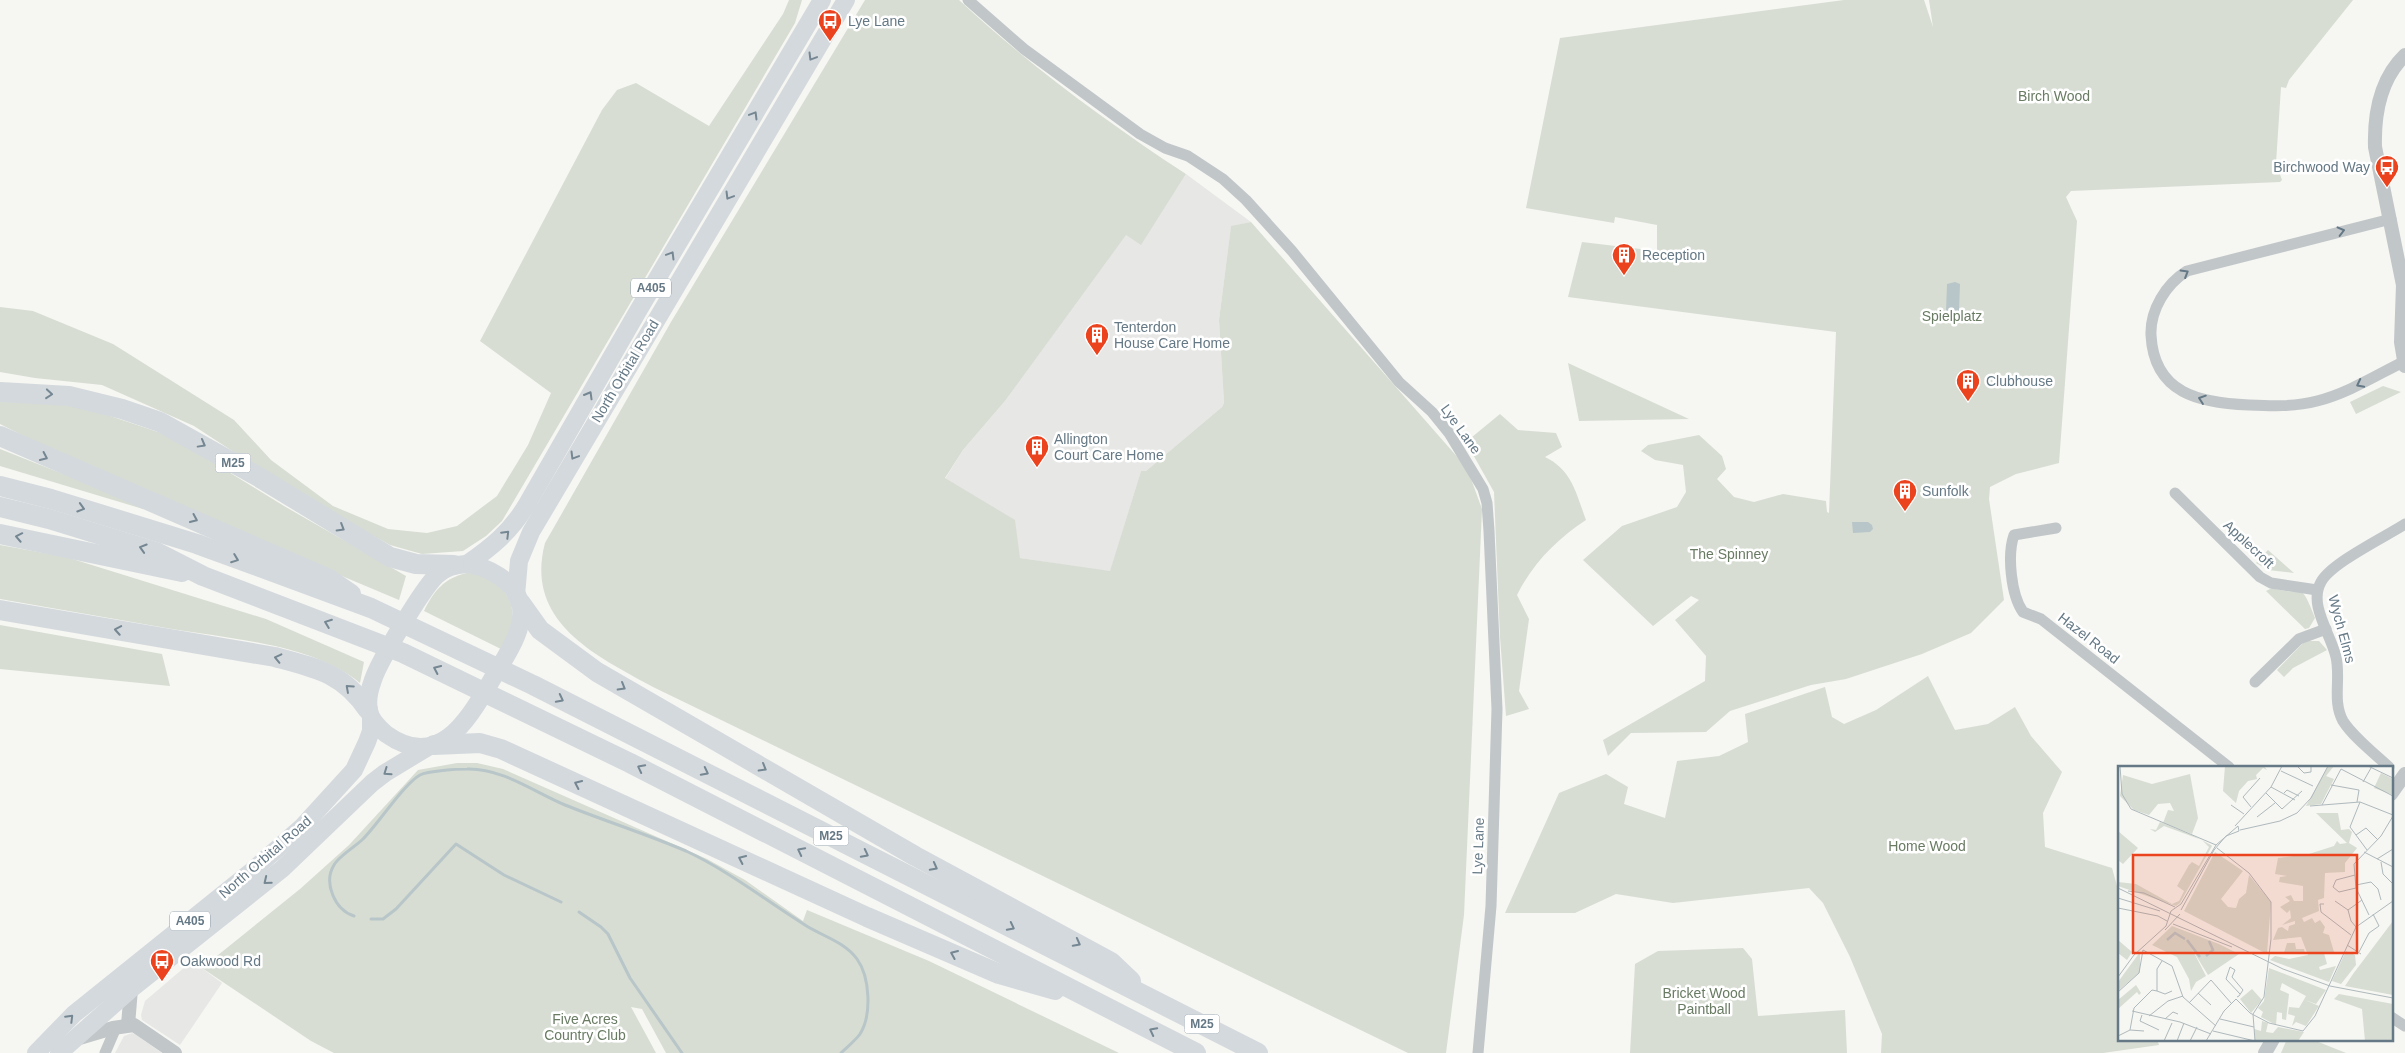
<svg xmlns="http://www.w3.org/2000/svg" width="2405" height="1053" font-family="Helvetica,sans-serif">
<style>
.built{fill:#e7e7e6}
.green{fill:#d7ddd3}
.water{fill:#b8c6c9}
.lines{fill:none;stroke-linecap:round;stroke-linejoin:round}
.stream{stroke:#b8c6c9;stroke-width:3}
.minor{stroke:#c1c6c9;stroke-width:11}
.tertiary{stroke:#c1c6c9;stroke-width:14}
.trunk{stroke:#d4d9dd;stroke-width:18}
.motorway{stroke:#d4d9dd;stroke-width:20}
.oneway{stroke:#758792}
.oneway2{stroke:#647885}
.labels{text-anchor:middle;stroke-width:5;stroke-linejoin:round;paint-order:stroke}
.shield{fill:#fff;stroke:#92a0aa;stroke-width:1}
.shield-label{font-size:12px;font-weight:bold;fill:#647885}
.poi-label{font-size:14px;fill:#647885;stroke:#fff;text-anchor:start}
.park-label{font-size:14px;fill:#697b63;stroke:#fff}
.street-label{font-size:14px;fill:#647885;stroke:#fff}
.inset-river{fill:none;stroke:#b8c6c9;stroke-width:2.5}
.inset-road{fill:none;stroke:#afb9bc;stroke-width:1}
.view{fill:#ea431e;fill-opacity:0.15;stroke:#ea431e;stroke-width:2.5}
.inset-edge{fill:none;stroke:#647885;stroke-width:2.5}
</style>
<rect width="100%" height="100%" fill="#f6f6f2"/>
<g class="built">
<path d="M1186,174L1251,222L1231,227L1219,320L1224,403L1222,407L1146,471H1141L1110,572L1020,558L945,479L963,450L1005,401L1126,234L1141,244Z"/>
<path d="M192,961L222,983L180,1045L142,1020L141,1015L145,1001Z"/>
<path d="M132,1033L135,1034L162,1053H115L124,1036Z"/>
</g>
<g class="green">
<path d="M789,0H802L795,23L502,521L486,536L463,551L422,554L390,545L301,496L194,426L102,385L35,378L0,372V307L33,311L113,344L234,420L271,460L333,506L388,529L427,533L457,526L497,496L528,445L551,393L480,341L602,110L617,90L636,83L709,126L783,14Z"/>
<path d="M865,0H959C1029,65 1107,122 1186,174L1141,245L1126,235L1005,401L963,450L945,478L1015,520L1020,558L1110,571L1141,471H1146L1222,407L1224,403L1219,320L1231,226L1251,222L1467,468L1482,509L1464,915L1446,1053H1408L653,687C596,656 524,622 545,543L671,322Z"/>
<path d="M1844,0H1924L1933,27L1929,0H2353L2289,80L2286,88L2281,87L2276,163L2282,180L2280,182L2071,191L2066,197L2077,221L2059,463L2016,474L1990,487L1989,499L2004,600L1971,633L1922,654L1846,679L1811,685L1730,711L1706,732L1631,733L1608,756L1603,740L1705,681L1706,656L1675,620L1699,600L1691,596L1653,626L1583,560L1622,526L1677,507L1686,492L1683,465L1655,460L1641,451L1648,445L1699,435L1722,456L1726,469L1717,479L1734,497L1754,502L1783,494L1826,501L1827,512L1829,513L1836,332L1568,297L1582,242L1657,251V225L1615,217L1614,223L1526,208L1560,38Z"/>
<path d="M1568,363L1689,419L1579,421Z"/>
<path d="M2383,386L2401,392L2356,414L2350,402Z"/>
<path d="M0,399L62,400L170,436L284,506L406,576L399,600L97,473L0,424Z"/>
<path d="M1500,414L1518,430L1556,433L1562,447L1545,457C1572,470 1576,493 1586,520C1557,539 1533,563 1517,595L1529,619L1519,691L1529,709L1506,716L1500,637L1494,492L1466,442Z"/>
<path d="M0,449L144,506L143,509L0,466Z"/>
<path d="M0,545L66,557L266,619L364,662L360,683C313,644 231,639 172,629C115,619 57,609 0,599Z"/>
<path d="M2268,550L2294,573L2268,570L2256,563Z"/>
<path d="M467,573C494,575 517,595 512,624C511,633 506,642 503,650L424,611C434,591 444,578 467,573Z"/>
<path d="M2272,588C2304,598 2299,577 2315,618L2309,628L2305,629L2266,591Z"/>
<path d="M0,625L162,654L170,686L0,669Z"/>
<path d="M2308,641H2319L2327,650L2293,668L2284,677L2277,670L2303,643Z"/>
<path d="M1928,676L1955,730L1988,724L2015,707L2031,736L2062,772L2043,813L2045,847L2112,868L2119,893V1039H2157L2159,1045L2103,1053H1881L1882,1034L1850,957L1823,903L1809,888L1673,903L1616,894L1575,913H1505L1559,793L1606,774L1628,787L1624,804L1665,818L1677,761L1719,756L1748,742L1745,714L1825,687L1832,717L1844,724L1876,710Z"/>
<path d="M457,763H477L503,769L707,859L745,880L803,921L807,910L929,961L1119,1053H666L642,1009L631,1007L656,1053H334L311,1041L202,968L300,889L349,845L418,770Z"/>
<path d="M1743,948L1752,959L1758,1016L1845,1010L1847,1053H1630L1635,964L1658,951Z"/>
<path d="M2287,1039H2311L2346,1053H2281Z"/>
</g>
<g class="water">
<path d="M1955,282L1960,284L1959,312L1951,314L1950,311H1946L1947,284Z"/>
<path d="M1852,522H1868L1872,525L1873,529L1870,532L1853,533Z"/>
</g>
<g class="lines">
<g class="stream">
<path d="M579,912L601,927L608,934L630,978L682,1053"/>
<path d="M354,916C335,910 323,883 334,865C338,857 356,846 363,839C378,824 404,784 420,775C428,771 457,769 467,769C502,768 534,792 565,805C605,821 646,834 686,851C729,871 765,900 805,925C822,936 845,942 857,959C870,977 872,1015 860,1034C855,1041 847,1047 841,1053"/>
<path d="M371,919H383L396,909L456,844L504,875L561,902"/>
</g>
<g class="minor">
<path d="M968,0L1024,49L1140,134L1165,148L1188,156L1223,179L1246,200L1292,251L1399,382L1432,412L1449,433L1483,489L1487,503L1489,531L1497,709L1491,906L1478,1053"/>
<path d="M2391,219L2187,271C2166,284 2150,310 2151,335C2154,394 2200,403 2249,405C2271,406 2295,407 2317,401C2348,393 2375,376 2403,362"/>
<path d="M2175,493L2260,577L2271,583L2317,590"/>
<path d="M2056,528L2014,535C2007,555 2011,595 2023,612L2041,619L2229,767"/>
<path d="M2255,682L2299,639L2326,629"/>
<path d="M2389,767C2374,753 2354,738 2343,721C2332,701 2341,679 2336,657C2331,634 2308,605 2321,582C2331,563 2385,537 2405,524"/>
<path d="M2391,1017L2405,1026"/>
<path d="M105,1053L114,1032L113,1028"/>
</g>
<g class="tertiary">
<path d="M2405,55C2380,79 2374,113 2375,147L2403,285L2401,342L2405,366"/>
<path d="M2391,794L2405,774"/>
<path d="M128,1025L131,989"/>
<path d="M76,1039L113,1028L134,1025L175,1053"/>
<path d="M2265,1053L2273,1039"/>
</g>
<g class="trunk">
<path d="M467,564C492,547 510,532 526,506L638,311L822,0"/>
<path d="M467,564C487,566 514,581 520,602C527,627 506,656 494,676C470,716 441,773 386,734C379,728 370,719 369,710C367,701 370,688 373,680C379,661 422,590 436,576C445,567 455,565 467,564Z"/>
<path d="M516,595L519,561L531,532L846,0"/>
<path d="M36,1053L74,1014L252,871L302,827L354,770L367,742L371,731V717"/>
<path d="M59,1053L131,989L282,869L372,783L385,773L428,747"/>
</g>
<g class="motorway">
<path d="M0,392L69,396L122,409L160,422L257,476L390,557L416,564L454,565"/>
<path d="M0,436L329,579L351,594"/>
<path d="M0,486L51,499L197,544L371,608L533,685L1258,1053"/>
<path d="M0,507L49,519L156,552L203,576L403,653L630,763L1196,1053"/>
<path d="M0,534L182,572"/>
<path d="M520,602L540,630L597,672L915,856L1111,962L1131,981"/>
<path d="M0,610L275,657C316,668 343,673 368,710"/>
<path d="M434,745L480,743L501,749L867,917L999,974L1055,990"/>
</g>
</g>
<defs><path id="oneway-chevron" d="M-2-3.5L2.5 0L-2 3.5" fill="none" stroke-width="1.6" stroke-linecap="round" stroke-linejoin="round" transform="scale(1.25)"/></defs>
<g class="oneway">
<use href="#oneway-chevron" transform="translate(812 57) rotate(121)"/>
<use href="#oneway-chevron" transform="translate(754 115) rotate(-59)"/>
<use href="#oneway-chevron" transform="translate(729 196) rotate(121)"/>
<use href="#oneway-chevron" transform="translate(671 255) rotate(-59)"/>
<use href="#oneway-chevron" transform="translate(49 394) rotate(5)"/>
<use href="#oneway-chevron" transform="translate(589 395) rotate(-60)"/>
<use href="#oneway-chevron" transform="translate(202 444) rotate(29)"/>
<use href="#oneway-chevron" transform="translate(574 456) rotate(121)"/>
<use href="#oneway-chevron" transform="translate(44 457) rotate(25)"/>
<use href="#oneway-chevron" transform="translate(81 508) rotate(17)"/>
<use href="#oneway-chevron" transform="translate(194 519) rotate(24)"/>
<use href="#oneway-chevron" transform="translate(341 528) rotate(31)"/>
<use href="#oneway-chevron" transform="translate(506 534) rotate(-45)"/>
<use href="#oneway-chevron" transform="translate(19 537) rotate(-169)"/>
<use href="#oneway-chevron" transform="translate(143 548) rotate(-163)"/>
<use href="#oneway-chevron" transform="translate(235 559) rotate(21)"/>
<use href="#oneway-chevron" transform="translate(328 623) rotate(-159)"/>
<use href="#oneway-chevron" transform="translate(118 630) rotate(-170)"/>
<use href="#oneway-chevron" transform="translate(278 658) rotate(-167)"/>
<use href="#oneway-chevron" transform="translate(437 669) rotate(-155)"/>
<use href="#oneway-chevron" transform="translate(622 687) rotate(30)"/>
<use href="#oneway-chevron" transform="translate(349 688) rotate(-138)"/>
<use href="#oneway-chevron" transform="translate(560 699) rotate(27)"/>
<use href="#oneway-chevron" transform="translate(641 768) rotate(-153)"/>
<use href="#oneway-chevron" transform="translate(763 768) rotate(30)"/>
<use href="#oneway-chevron" transform="translate(387 772) rotate(145)"/>
<use href="#oneway-chevron" transform="translate(705 772) rotate(27)"/>
<use href="#oneway-chevron" transform="translate(578 784) rotate(-155)"/>
<use href="#oneway-chevron" transform="translate(801 851) rotate(-153)"/>
<use href="#oneway-chevron" transform="translate(865 854) rotate(27)"/>
<use href="#oneway-chevron" transform="translate(742 859) rotate(-155)"/>
<use href="#oneway-chevron" transform="translate(934 867) rotate(28)"/>
<use href="#oneway-chevron" transform="translate(267 881) rotate(141)"/>
<use href="#oneway-chevron" transform="translate(1011 927) rotate(27)"/>
<use href="#oneway-chevron" transform="translate(1077 943) rotate(28)"/>
<use href="#oneway-chevron" transform="translate(954 954) rotate(-157)"/>
<use href="#oneway-chevron" transform="translate(70 1018) rotate(-45)"/>
<use href="#oneway-chevron" transform="translate(1153 1031) rotate(-153)"/>
</g>
<g class="oneway2">
<use href="#oneway-chevron" transform="translate(2341 231) rotate(-14)"/>
<use href="#oneway-chevron" transform="translate(2185 273) rotate(-31)"/>
<use href="#oneway-chevron" transform="translate(2360 384) rotate(153)"/>
<use href="#oneway-chevron" transform="translate(2202 399) rotate(-161)"/>
</g>
<defs>
<g id="bus-pin" transform="scale(1.25)"><path d="M0 17L-7.5 6A9.5 9.5 0 1 1 7.5 6Z" fill="#ea431e" stroke="#fff"/><path d="M-5-6H5V4H4V6H2V4H-2V6H-4V4H-5ZM-3.5-4V0h7V-4ZM-3.5 1.2v1.5H-2V1.2ZM2 1.2v1.5H3.5V1.2Z" fill="#fff"/></g>
<g id="building-pin" transform="scale(1.25)"><path d="M0 17L-7.5 6A9.5 9.5 0 1 1 7.5 6Z" fill="#ea431e" stroke="#fff"/><path d="M-4-6H4V6H1V3H-1V6H-4ZM-2.5-4.3h1.7v1.8h-1.7ZM.8-4.3h1.7v1.8H.8ZM-2.5-1h1.7V.8h-1.7ZM.8-1h1.7V.8H.8Z" fill="#fff"/></g>
</defs>
<g fill-rule="evenodd">
<use href="#bus-pin" x="830" y="21"/>
<use href="#bus-pin" x="2387" y="167"/>
<use href="#building-pin" x="1624" y="255"/>
<use href="#building-pin" x="1097" y="335"/>
<use href="#building-pin" x="1968" y="381"/>
<use href="#building-pin" x="1037" y="447"/>
<use href="#building-pin" x="1905" y="491"/>
<use href="#bus-pin" x="162" y="961"/>
</g>
<g class="labels">
<g class="shield">
<rect x="631" y="278.5" width="40" height="19" rx="4"/>
<rect x="215.5" y="453.5" width="35" height="19" rx="4"/>
<rect x="813.5" y="826.5" width="35" height="19" rx="4"/>
<rect x="170" y="911.5" width="40" height="19" rx="4"/>
<rect x="1184.5" y="1014.5" width="35" height="19" rx="4"/>
</g>
<g class="shield-label">
<text x="651" y="292">A405</text>
<text x="233" y="467">M25</text>
<text x="831" y="840">M25</text>
<text x="190" y="925">A405</text>
<text x="1202" y="1028">M25</text>
</g>
<g class="poi-label">
<text x="848" y="26">Lye Lane</text>
<text x="2370" y="172" text-anchor="end">Birchwood Way</text>
<text x="1642" y="260">Reception</text>
<text x="1114" y="332">Tenterdon<tspan x="1114" dy="16">House Care Home</tspan></text>
<text x="1986" y="386">Clubhouse</text>
<text x="1054" y="444">Allington<tspan x="1054" dy="16">Court Care Home</tspan></text>
<text x="1922" y="496">Sunfolk</text>
<text x="180" y="966">Oakwood Rd</text>
</g>
<g class="park-label">
<text x="2054" y="101">Birch Wood</text>
<text x="1952" y="321">Spielplatz</text>
<text x="1729" y="559">The Spinney</text>
<text x="1927" y="851">Home Wood</text>
<text x="1704" y="998">Bricket Wood<tspan x="1704" dy="16">Paintball</tspan></text>
<text x="585" y="1024">Five Acres<tspan x="585" dy="16">Country Club</tspan></text>
</g>
<g class="street-label">
<text transform="translate(625 371) rotate(-59)" y="5">North Orbital Road</text>
<text transform="translate(1461 429) rotate(54)" y="5">Lye Lane</text>
<text transform="translate(2249 544) rotate(43)" y="5">Applecroft</text>
<text transform="translate(2342 629) rotate(75)" y="5">Wych Elms</text>
<text transform="translate(2089 638) rotate(38)" y="5">Hazel Road</text>
<text transform="translate(1478 846) rotate(-88)" y="5">Lye Lane</text>
<text transform="translate(265 857) rotate(-41)" y="5">North Orbital Road</text>
</g>
</g>
<g transform="translate(2118 766)">
<rect width="275" height="275" fill="#f6f6f2"/>
<path d="M107,0H146L149,4L145,2L138,9L139,13L130,15L121,25L118,37L105,25ZM210,0H216L208,10L216,13L203,38L188,40ZM263,7L275,13V29L256,22ZM72,8L80,52L74,68L45,57L50,44L56,45L52,37L40,38L31,49L16,44L2,30L5,9L34,18ZM198,47H220L223,64L231,63L234,66L231,77L239,82L227,97V106L207,107L206,132L200,134L201,145L184,152L186,156L194,152L197,157L202,154L207,161L205,167L211,169L216,186L206,187L209,198L201,201L202,204L218,200L211,216L152,194L157,190L171,193L190,189L183,171L155,174L160,162L164,161L170,165L171,160L177,158V155L164,159L173,152L172,144L169,147L162,141L172,135L167,131L173,129L176,135H185V120L161,116L162,111L169,110L157,108L160,92L191,88L216,80L219,75L222,78L229,77ZM42,56L74,69L93,79L94,80L62,137L58,140L0,120V116L18,118L54,138L61,135L66,125L59,120L71,99L74,96L81,100L91,81L84,74L46,60L37,66L32,63L38,64ZM0,65L20,82L5,98L0,94ZM97,86L125,105L103,133L110,141L118,142L121,133L128,127L131,109L153,136L149,188L66,145ZM275,155V229L227,220L235,208ZM54,160L101,178L121,188L90,209L74,183L88,210L78,216L73,225L71,213L59,191L34,179ZM0,174L14,186L9,194L0,187ZM169,177H177L178,183H186L187,188L166,187ZM228,185L237,189L238,199L223,218L214,215ZM22,186V206L0,225V216ZM151,202L208,224L198,238L187,234L201,240L188,260L178,256L174,260L177,250L170,248L171,241L181,242L188,230L164,217L162,224L171,228L168,254L164,253V247L159,246L158,259L143,251L145,246L140,242L146,235ZM18,219L23,227L21,229L19,226L0,243V234ZM134,223L144,234L133,247L122,233ZM221,228L275,238V275H247L244,243L216,233ZM144,255L150,257L148,266L155,267L160,261L186,266L180,275H137L136,263L143,265Z" fill="#d7ddd3"/>
<path class="inset-river" d="M49,174L57,167L67,173M69,174L82,191M88,190L95,184L91,175"/>
<path class="inset-road" d="M2,0L4,28L13,43L98,79M179,0L186,7L193,6V0M250,0L275,12M223,3L275,30M163,5L195,20M245,16L253,2M213,19L241,24L239,36M153,21L177,34M148,27L164,43L184,25M166,27L169,24L181,30M242,36L232,61L249,84M113,39L126,48M204,39L223,3M192,40L242,36L275,49M133,41L125,31L142,12M139,51L157,37M117,60L153,21L164,0M122,64L162,55L179,47L193,32L210,0M238,69L248,62L260,74M99,82L131,107L153,136V173L146,231L135,248M246,86L275,101M259,93L275,83M263,96L265,108L275,118M237,109L218,114L215,121L221,126L238,122M238,119L253,116L260,123L263,134M0,122L165,203L212,220L275,232M10,125L26,127L57,141M0,132L42,145M217,135L230,144M206,138H202L203,146L233,169M0,142L40,150L49,155M251,149L238,122L236,98L263,70L275,50M55,158L114,181M238,161L233,155L230,144L244,134M47,164L62,148M229,179L243,188M25,184L54,200L65,231L98,260M241,186L251,167L261,160L255,148M0,211L16,189L48,160L53,145L63,138L98,79L120,60L121,65L108,70L96,84L63,144M39,225V203L44,195M39,225L47,228L54,225M0,226L21,207L25,184M80,227L93,239M119,231L121,230L125,224L114,211L117,204L112,201L108,213L122,228M71,237L93,214L113,237M14,245L62,256L93,268M135,248L137,275M24,249L22,255L41,264M31,250L50,235L65,230M47,253L55,246L60,248M102,253L136,261M12,264L16,242L34,224L39,225M95,265L137,275M0,270L12,264L26,265M46,275L54,257M59,275L66,257M72,275L79,261M88,275L106,245L118,233L132,247L151,257L185,265L197,250L238,161L275,135"/>
<path class="view" d="M15,89H239V187H15Z"/>
<rect width="275" height="275" class="inset-edge"/>
</g>
</svg>
